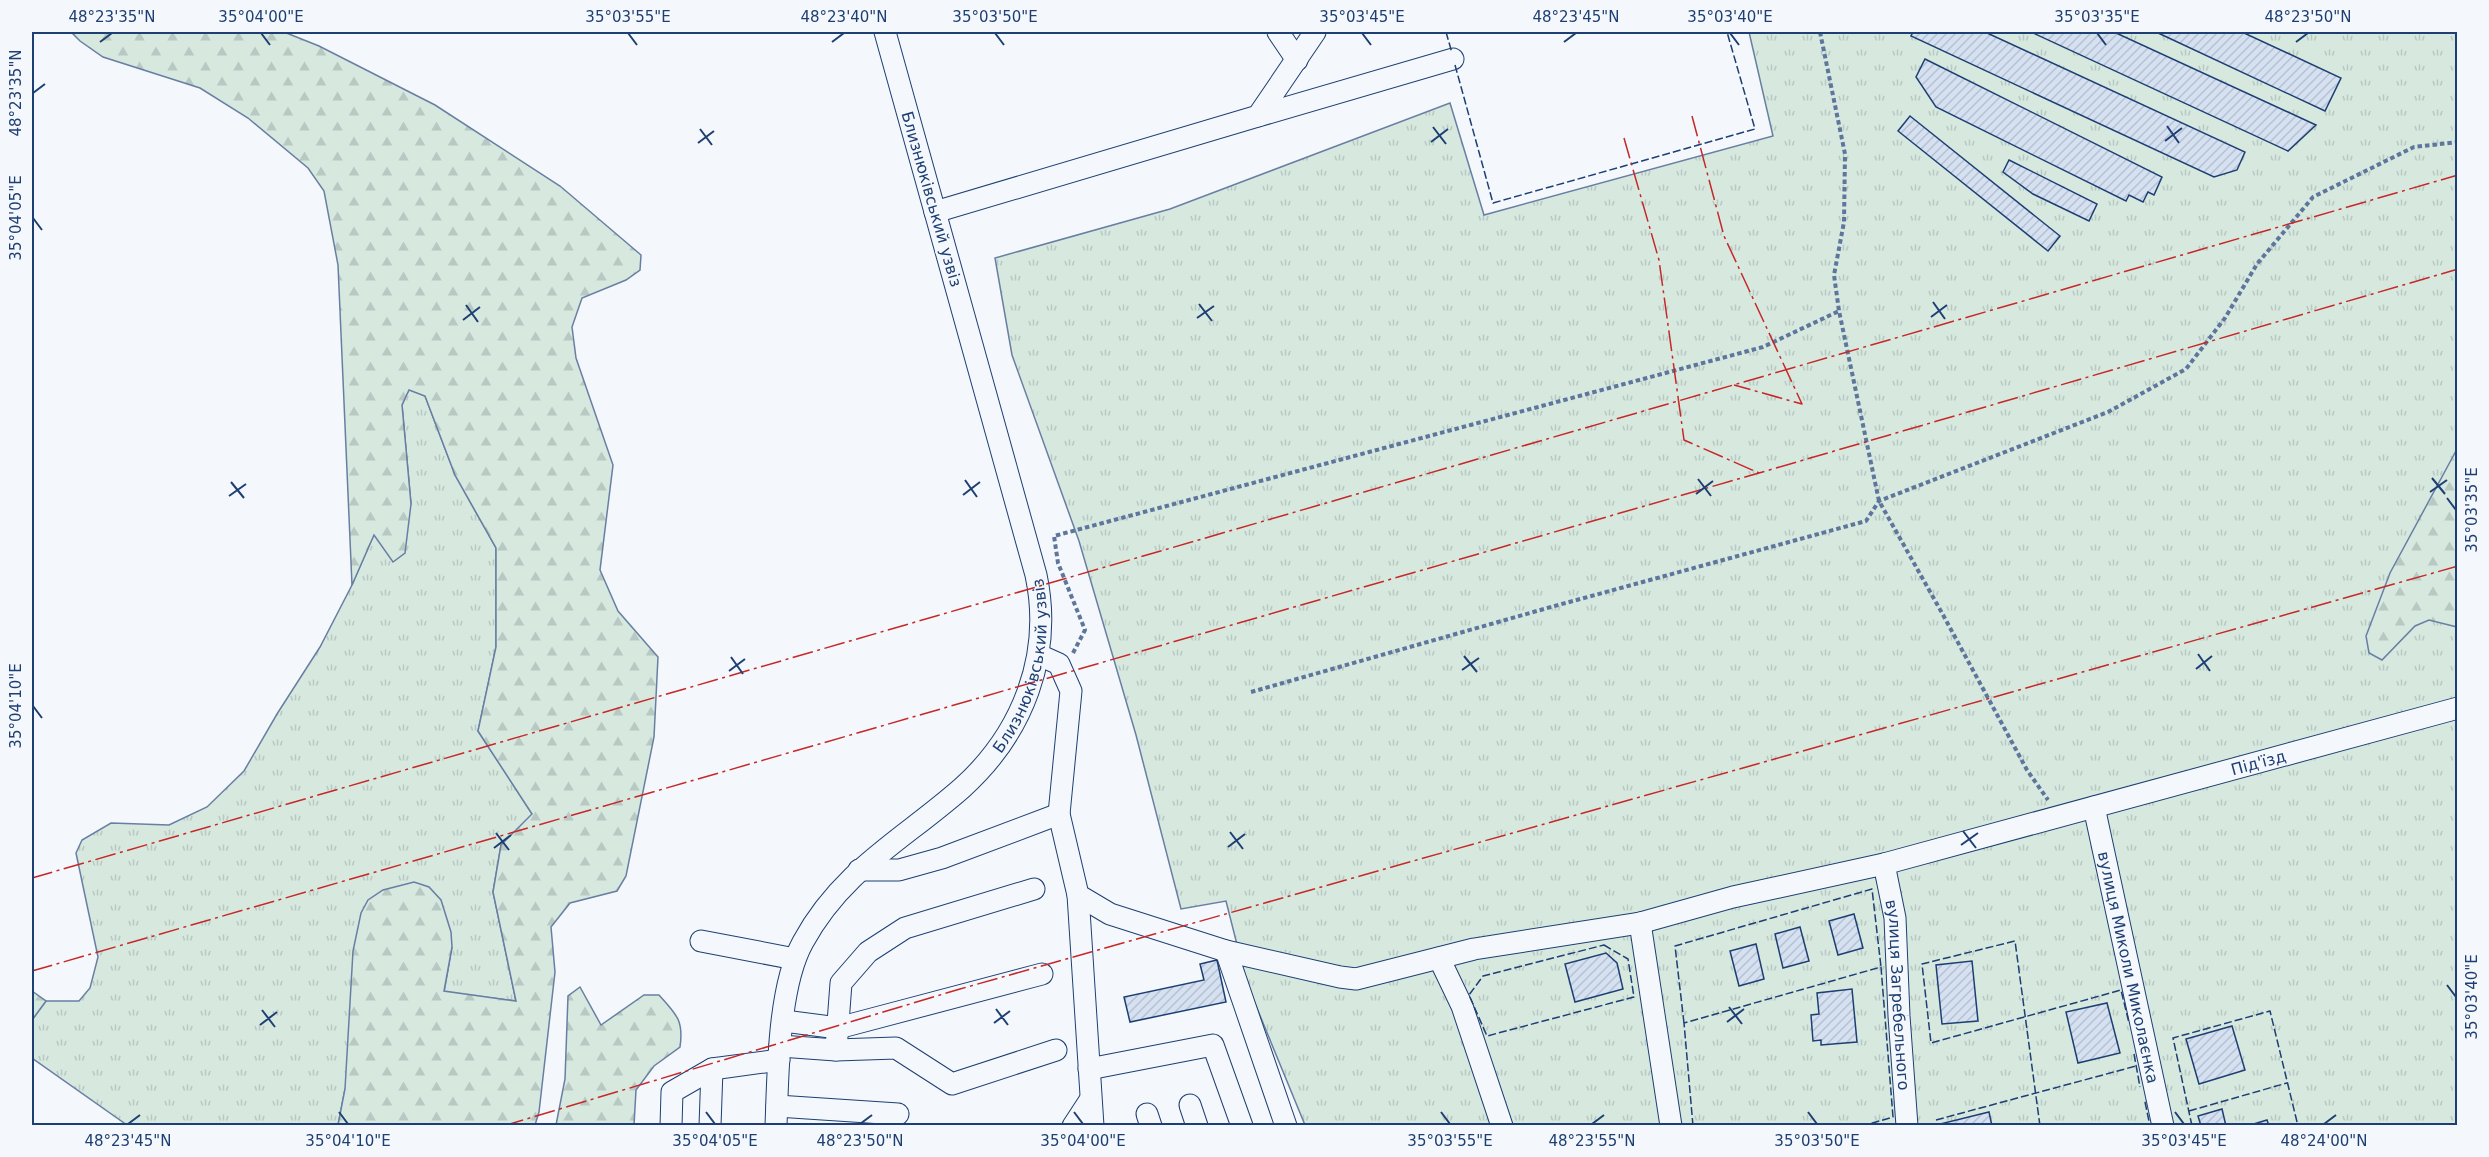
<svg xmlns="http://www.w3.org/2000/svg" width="2489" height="1157" font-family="'DejaVu Sans',sans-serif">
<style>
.grass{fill:url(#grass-tufts);stroke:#687fa3;stroke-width:1.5}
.forest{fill:url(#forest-firs);stroke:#687fa3;stroke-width:1.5}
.building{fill:url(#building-hatch);stroke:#1d3f73;stroke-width:1.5}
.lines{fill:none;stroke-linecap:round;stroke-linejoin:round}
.minor-casing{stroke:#1d3f73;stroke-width:23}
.path{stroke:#5e769c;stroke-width:4;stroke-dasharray:4.5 3;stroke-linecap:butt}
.minor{stroke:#f4f7fb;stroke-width:21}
.fence{stroke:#1d3f73;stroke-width:1.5;stroke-dasharray:8 3;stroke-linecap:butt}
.power{stroke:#c62828;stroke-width:1.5;stroke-dasharray:21 4.5 3 4.5;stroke-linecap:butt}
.ticks{fill:none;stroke:#1d3f73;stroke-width:2}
.labels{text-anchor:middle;stroke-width:4.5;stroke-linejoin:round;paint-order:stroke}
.street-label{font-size:16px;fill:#1d3f73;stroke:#f4f7fb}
.neatline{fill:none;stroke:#1d3f73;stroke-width:2}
.ticks-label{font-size:15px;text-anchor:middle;fill:#1d3f73}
</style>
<defs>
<pattern id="grass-tufts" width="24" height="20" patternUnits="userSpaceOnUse" patternTransform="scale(1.5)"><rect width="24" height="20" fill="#d7e8df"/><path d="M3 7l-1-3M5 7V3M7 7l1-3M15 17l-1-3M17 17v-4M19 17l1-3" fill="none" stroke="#b8c8c3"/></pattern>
<pattern id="forest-firs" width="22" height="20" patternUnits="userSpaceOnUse" patternTransform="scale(1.5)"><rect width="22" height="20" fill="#d7e8df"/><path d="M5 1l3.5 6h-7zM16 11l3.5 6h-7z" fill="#b8c8c3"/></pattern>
<pattern id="building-hatch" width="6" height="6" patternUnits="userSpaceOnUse" patternTransform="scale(1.5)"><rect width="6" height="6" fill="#d5e0f0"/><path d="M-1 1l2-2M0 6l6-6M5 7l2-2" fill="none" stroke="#b6c1d1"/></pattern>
</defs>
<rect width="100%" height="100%" fill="#f4f7fb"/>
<g class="grass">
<path d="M1749,32H2454L2457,34V1125H1305L1247,984L1226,901L1181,909L1136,735L1079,541L1012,355L995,258L1170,209L1450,103L1484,215L1773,136Z"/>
<path d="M409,389L425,396L455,475L496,548V647L478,731L533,815L501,845L493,892L516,1001L444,992L452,947L345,1089L338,1125H127L32,1058V1020L46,1001H79L90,988L98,957L76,853L82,840L111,823L169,825L207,807L244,771L277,714L320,647L352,585L374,534L411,504L402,405Z"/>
</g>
<g class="forest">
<path d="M71,32H284L319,46L435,105L560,186L641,255L640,270L626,280L582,298L572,327L576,358L613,465L600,570L618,611L658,657L654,737L626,876L617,891L570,903L551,927L555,972L539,1112L535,1125H338L345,1089L353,951L361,913L368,900L383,890L414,882L429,887L441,900L451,932L452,947L444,991L516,1001L493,892L501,845L532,814L478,731L496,647V548L455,475L425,396L409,390L402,405L411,504L405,553L393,562L374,535L352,585L338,265L324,191L308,168L248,118L200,88L103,57L80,41Z"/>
<path d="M2457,449V627L2429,620L2415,626L2382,660L2369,653L2366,636L2390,573Z"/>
<path d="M580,987L601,1025L644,995H659C676,1014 684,1020 680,1047L654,1066L636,1090L634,1125H556L565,1079L568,996Z"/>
<path d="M32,991L46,1001L32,1020Z"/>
</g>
<g class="building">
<path d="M1913,32H1985L2245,152L2237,170L2214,177L1911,36Z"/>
<path d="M2031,32H2114L2316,125L2288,151Z"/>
<path d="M2156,32H2242L2341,78L2325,111Z"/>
<path d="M1925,59L2162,177L2154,195L2148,192L2143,202L2129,195L2126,201L1936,107L1916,77Z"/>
<path d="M1910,116L2060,236L2048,251L1898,131Z"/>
<path d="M2009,160L2097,204L2089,221L2033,194L2003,172Z"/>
<path d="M1854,914L1863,948L1838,955L1829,921Z"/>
<path d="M1800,927L1809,961L1783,968L1775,934Z"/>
<path d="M1756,944L1764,979L1739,986L1730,951Z"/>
<path d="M1606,953L1617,963L1623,989L1575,1002L1565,964Z"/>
<path d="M1217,960L1226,1002L1130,1022L1124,997L1204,980L1200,964Z"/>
<path d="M1972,961L1978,1021L1942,1024L1936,965Z"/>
<path d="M1852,989L1857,1042L1821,1045V1040L1813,1041L1811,1015L1819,1014L1817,993Z"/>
<path d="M2107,1003L2120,1053L2078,1063L2066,1012Z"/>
<path d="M2232,1026L2245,1070L2199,1084L2186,1039Z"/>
<path d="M2222,1109L2226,1126H2201L2198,1116Z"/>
<path d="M1989,1112L1992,1126H1940V1124Z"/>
<path d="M2267,1120L2269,1126H2247Z"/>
</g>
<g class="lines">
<g class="minor-casing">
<g id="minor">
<path d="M1278,32L1297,60"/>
<path d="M1258,116L1453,59"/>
<path d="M935,212L1258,116L1315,32"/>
<path id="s1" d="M1039,655L1059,664L1071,691L1059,814L1078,895L1110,914L1226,951L1340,977L1356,979L1474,949L1640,923L1733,897L1884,864L2458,708"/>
<path id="s2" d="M2094,807L2163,1126"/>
<path id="s3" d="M1884,864L1895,918L1899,1016L1907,1126"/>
<path d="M859,870H899L942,858L1059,814"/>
<path d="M1078,895L1093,1126"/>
<path d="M1640,923L1671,1126"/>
<path d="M701,941L795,959"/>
<path d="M1226,951L1286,1126"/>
<path d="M1439,958L1462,1006L1502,1126"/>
<path d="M784,1021L838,1028L1042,974"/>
<path d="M780,1046L836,1050L841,983L868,952L905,928L1034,889"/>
<path d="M836,1050L896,1048L952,1084L1056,1050"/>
<path d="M1089,1069L1213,1045L1242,1126"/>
<path d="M1190,1105L1197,1126"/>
<path d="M777,1106L898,1114"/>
<path d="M1147,1114L1151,1126"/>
<path d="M671,1126L672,1092L712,1069L779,1060"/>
<path d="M710,1126L712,1069"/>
<path id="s4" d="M776,1126C778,1074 778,987 803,942C842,870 903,840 962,788C1023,733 1053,655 1036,575L885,32"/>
<path d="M1073,1126L1090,1100"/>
</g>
</g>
<g class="path">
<path d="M1820,32L1845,154L1844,222L1834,275L1839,311L1879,501L1942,613L2027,770L2048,800"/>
<path d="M1073,653L1085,630L1058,563L1054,536L1763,347L1839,311"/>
<path d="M1251,692L1551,607L1866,521L1879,501L2108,412L2186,369L2225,318L2257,264L2313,197L2414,147L2458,142"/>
</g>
<use href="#minor" class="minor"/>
<g class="fence">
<path d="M1446,32L1452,53"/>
<path d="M1455,65L1493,203L1755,129L1727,32"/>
<path d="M1604,945L1628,959L1634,997L1487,1036L1469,995L1483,976Z"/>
<path d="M1684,1023L1675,946L1872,889L1881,967"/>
<path d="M2134,1054L2140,1087"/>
<path d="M2145,1102L2150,1126"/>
<path d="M2189,1111L2287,1083"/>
<path d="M1936,1120L2136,1066"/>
<path d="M1693,1126L1684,1023L1881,967L1893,1117L1862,1126"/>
<path d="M2040,1126L2015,941L1922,964L1931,1043L2121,990L2129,1023"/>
<path d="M2192,1126L2173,1038L2270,1011L2298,1126"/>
</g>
<g class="power">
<path d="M1692,116L1724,236L1802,404L1734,385"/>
<path d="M1624,138L1659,260L1684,440L1759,473"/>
<path d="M32,878L2458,175"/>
<path d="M32,971L1759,473L2458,269"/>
<path d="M503,1126L960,989L2458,566"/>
</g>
</g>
<path class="ticks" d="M261,33L270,45M628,33L637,45M995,33L1004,45M1362,33L1371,45M1730,33L1739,45M2097,33L2106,45M100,42L112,33M832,42L844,33M1564,42L1576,33M2296,42L2308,33M33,93L45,84M2167,126L2179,143M1433,127L1446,144M700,129L712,145M2165,141L2182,128M1431,142L1448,129M698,143L714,131M33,218L42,230M1933,302L1945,319M1199,304L1212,321M466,305L478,322M1931,317L1947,305M1197,318L1214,306M463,320L480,307M2432,478L2445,494M1698,479L1711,496M965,480L977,497M231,482L244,498M2430,492L2447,480M1696,494L1713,481M963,495L980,482M229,496L246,484M2447,498L2456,510M2198,654L2210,671M1464,656L1477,672M731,657L743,674M2196,669L2212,656M1462,670L1479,658M729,671L745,659M33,706L42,718M1963,831L1976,848M1230,832L1243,849M496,833L509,850M1961,845L1978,833M1228,847L1245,834M494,848L511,835M2447,985L2456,997M1729,1007L1742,1024M996,1009L1008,1025M262,1010L275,1027M1727,1022L1744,1009M994,1023L1010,1011M260,1025L277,1012M339,1112L348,1124M706,1112L715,1124M1074,1112L1083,1124M1441,1112L1450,1124M1808,1112L1817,1124M2175,1112L2184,1124M128,1124L140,1115M860,1124L872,1115M1592,1124L1604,1115M2324,1124L2336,1115"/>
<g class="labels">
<g class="street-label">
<text transform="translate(932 199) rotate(74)" y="6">Близнюківський узвіз</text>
<text dy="6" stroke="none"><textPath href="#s4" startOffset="552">Близнюківський узвіз</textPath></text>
<text dy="6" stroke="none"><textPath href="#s1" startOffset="1479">Під'їзд</textPath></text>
<text dy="6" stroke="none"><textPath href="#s2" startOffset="164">вулиця Миколи Миколаєнка</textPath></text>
<text dy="6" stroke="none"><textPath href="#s3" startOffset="132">вулиця Загребельного</textPath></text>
</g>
</g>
<rect width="2489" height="1157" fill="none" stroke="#f4f7fb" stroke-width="66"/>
<rect x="33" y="33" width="2423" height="1091" class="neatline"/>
<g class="ticks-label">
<text x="112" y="22">48°23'35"N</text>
<text x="261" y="22">35°04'00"E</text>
<text x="628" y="22">35°03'55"E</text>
<text x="844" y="22">48°23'40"N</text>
<text x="995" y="22">35°03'50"E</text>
<text x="1362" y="22">35°03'45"E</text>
<text x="1576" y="22">48°23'45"N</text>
<text x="1730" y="22">35°03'40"E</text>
<text x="2097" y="22">35°03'35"E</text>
<text x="2308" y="22">48°23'50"N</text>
<text transform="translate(16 93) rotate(-90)" y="5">48°23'35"N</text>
<text transform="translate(16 218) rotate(-90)" y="5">35°04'05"E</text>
<text transform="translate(2472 510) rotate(-90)" y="5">35°03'35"E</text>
<text transform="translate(16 706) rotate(-90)" y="5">35°04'10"E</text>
<text transform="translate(2472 997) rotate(-90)" y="5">35°03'40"E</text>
<text x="128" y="1146">48°23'45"N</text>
<text x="348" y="1146">35°04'10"E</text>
<text x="715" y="1146">35°04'05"E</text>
<text x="860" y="1146">48°23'50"N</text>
<text x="1083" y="1146">35°04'00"E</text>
<text x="1450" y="1146">35°03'55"E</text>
<text x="1592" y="1146">48°23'55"N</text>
<text x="1817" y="1146">35°03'50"E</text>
<text x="2184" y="1146">35°03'45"E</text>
<text x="2324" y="1146">48°24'00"N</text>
</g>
</svg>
